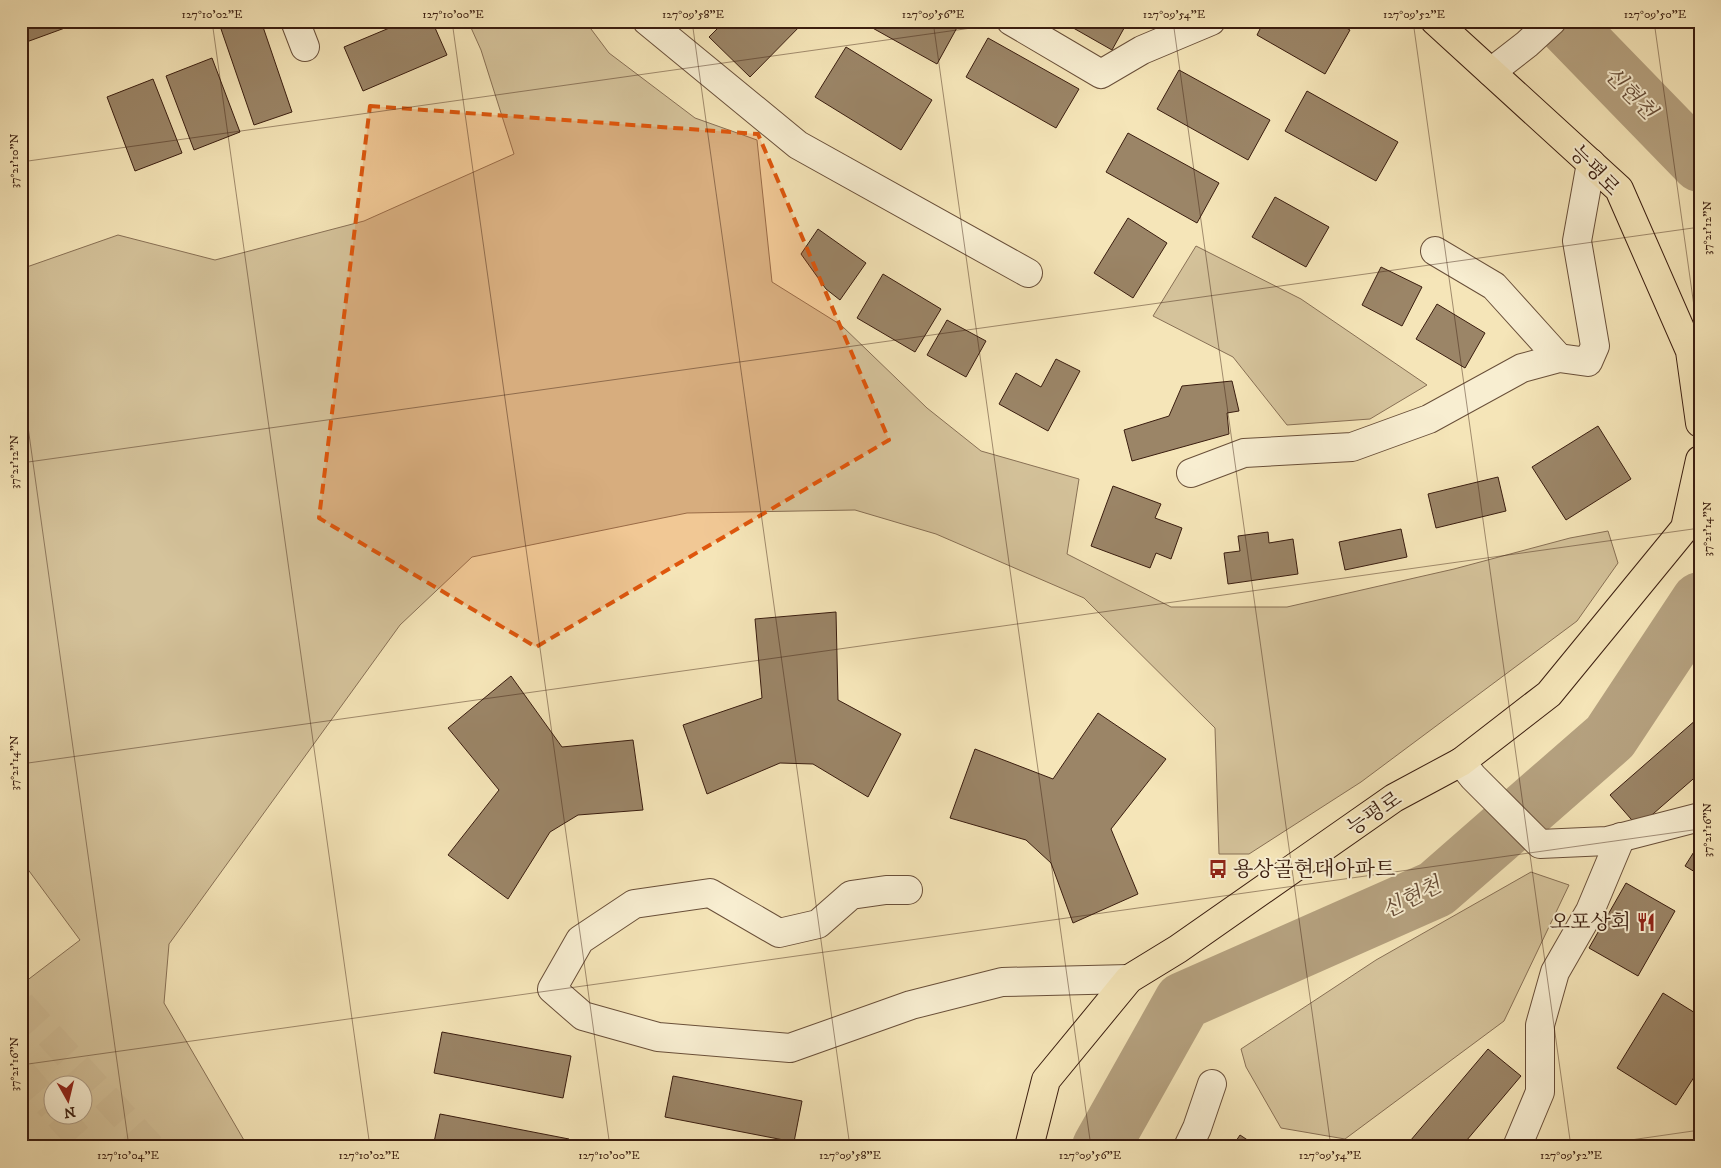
<svg xmlns="http://www.w3.org/2000/svg" width="1721" height="1168" font-family="'IM FELL DW Pica','Noto Serif KR',serif">
<style>
.green{fill:#d5c39b;stroke:#887055;fill-rule:evenodd}
.lines{fill:none;stroke-linecap:round;stroke-linejoin:round}
.river{stroke:#b5a17f;stroke-width:58}
.building{fill:#9b8567;stroke:#3a1d0f}
.highway-tunnel{stroke:#d0bd96;stroke-width:28;stroke-dasharray:28 14;stroke-linecap:butt}
.minor-casing{stroke:#694f39;stroke-width:30}
.major-casing{stroke:#3a1d0f;stroke-width:30}
.minor{stroke:#f8eed1;stroke-width:28}
.major{stroke:#f5e5b8;stroke-width:28}
.marked{fill:#df560c;fill-opacity:0.2;stroke:#df560c;stroke-width:4;stroke-dasharray:10 6;stroke-linejoin:round}
.ticks{fill:none;stroke:#3a1d0f;stroke-width:1;stroke-opacity:0.45}
.labels{text-anchor:middle;stroke-width:4;stroke-linejoin:round;paint-order:stroke}
.street-label{font-size:21px;fill:#3a1d0f;stroke:#f8eed1}
.poi-label{font-size:21px;fill:#3a1d0f;stroke:#f8eed1;text-anchor:start}
.water-label{font-size:22px;font-style:italic;fill:#654b36;stroke:#f8eed1}
.neatline{fill:none;stroke:#3a1d0f;stroke-width:2}
.ticks-label{font-size:12px;text-anchor:middle;fill:#3a1d0f}
</style>
<rect width="100%" height="100%" fill="#f5e5b8"/>
<filter id="stains"><feTurbulence type="fractalNoise" baseFrequency=".004" numOctaves="4"/><feColorMatrix values="0 0 0 0 .2 0 0 0 0 .09 0 0 0 0 .02 0 0 0 .5 -.17"/></filter>
<radialGradient id="worn" r=".72"><stop offset=".6" stop-color="#630" stop-opacity="0"/><stop offset="1" stop-color="#630" stop-opacity=".3"/></radialGradient>
<g class="green">
<path d="M468,21H585L609,53L695,118L757,140L772,282L841,325L927,408L981,451L1079,479L1067,554L1171,607H1287L1454,569L1570,538L1608,531L1618,563L1577,621L1361,782L1249,854H1219L1215,728L1084,598L936,534L855,510L687,513L472,557L400,625L169,944L164,1003L248,1147H21V985L80,940L21,860V269L118,235L215,260L364,221L514,154L481,50ZM52,1086H82V1116H52Z"/>
<path d="M1196,246L1301,299L1427,385L1370,419L1287,425L1233,357L1153,316Z"/>
<path d="M1531,872L1569,885L1504,1021L1345,1139L1281,1128L1246,1067L1241,1049L1376,960Z"/>
</g>
<g class="lines">
<g class="river">
<path d="M1562,21L1700,163"/>
<path d="M1101,1147L1183,1001L1436,889L1610,737L1700,601"/>
</g>
</g>
<g class="building">
<path d="M21,21H84L21,44Z"/>
<path d="M232,21H261L292,112L254,125L220,26Z"/>
<path d="M406,21H432L447,55L363,91L344,47Z"/>
<path d="M725,21H805L750,77L709,37Z"/>
<path d="M860,21H954L959,24L937,64Z"/>
<path d="M1061,21H1128L1112,50Z"/>
<path d="M1264,21H1334L1350,30L1325,74L1257,35Z"/>
<path d="M988,38L1079,89L1056,128L966,77Z"/>
<path d="M846,47L932,100L901,150L815,97Z"/>
<path d="M212,58L240,132L194,150L166,76Z"/>
<path d="M1179,70L1270,120L1248,160L1157,109Z"/>
<path d="M153,79L182,153L135,171L107,97Z"/>
<path d="M1307,91L1398,142L1376,181L1285,131Z"/>
<path d="M1128,133L1219,183L1197,223L1106,172Z"/>
<path d="M1275,197L1329,227L1306,267L1252,237Z"/>
<path d="M1128,218L1167,243L1133,298L1094,273Z"/>
<path d="M818,229L866,263L840,300L826,289L801,254Z"/>
<path d="M1381,267L1422,287L1402,326L1362,305Z"/>
<path d="M883,274L941,309L915,352L857,318Z"/>
<path d="M1437,304L1485,333L1465,368L1416,339Z"/>
<path d="M947,320L986,341L966,377L927,355Z"/>
<path d="M1056,359L1080,371L1048,431L999,404L1016,373L1041,387Z"/>
<path d="M1232,381L1239,411L1227,413L1229,434L1132,461L1124,430L1169,416L1182,386Z"/>
<path d="M1598,426L1631,479L1566,520L1532,467Z"/>
<path d="M1498,477L1506,511L1436,528L1428,494Z"/>
<path d="M1113,486L1161,504L1155,518L1182,528L1171,559L1156,553L1150,568L1091,546Z"/>
<path d="M1401,529L1407,557L1345,570L1339,542Z"/>
<path d="M1268,532L1269,543L1293,539L1298,574L1228,584L1224,553L1240,551L1238,536Z"/>
<path d="M836,612L838,700L901,734L868,797L813,764L780,763L707,794L683,725L762,698L755,619Z"/>
<path d="M511,676L562,747L633,740L643,810L578,815L550,832L508,899L448,855L499,790L448,728Z"/>
<path d="M1098,713L1166,759L1111,829L1138,894L1073,923L1051,863L1026,840L950,818L975,749L1053,779Z"/>
<path d="M1697,719L1700,722V773L1638,827L1610,795Z"/>
<path d="M1697,847H1700V875L1685,866Z"/>
<path d="M1626,883L1675,911L1638,976L1589,948Z"/>
<path d="M1663,993L1700,1016V1068L1676,1105L1617,1068Z"/>
<path d="M442,1032L571,1056L563,1098L434,1073Z"/>
<path d="M1488,1049L1521,1076L1461,1147H1405Z"/>
<path d="M673,1076L802,1101L794,1142L665,1117Z"/>
<path d="M440,1114L569,1139L567,1147H433Z"/>
<path d="M1240,1135L1258,1147H1232Z"/>
</g>
<g class="lines">
<g class="highway-tunnel">
<path d="M21,1004L151,1147"/>
<path d="M21,1071L52,1108"/>
<path d="M59,1116L87,1147"/>
</g>
<g class="minor-casing">
<g id="minor">
<path d="M295,21L305,47"/>
<path d="M647,21L798,145L1028,273"/>
<path d="M1011,21L1101,74L1142,50L1211,21"/>
<path d="M1491,72L1527,44L1552,21"/>
<path d="M1435,251L1494,286L1559,358"/>
<path d="M1191,473L1244,453L1352,447L1429,419L1522,368L1559,358L1588,362L1595,346L1577,241L1591,163"/>
<path d="M1461,762L1473,777L1540,844L1607,841L1700,817"/>
<path d="M908,890H886L851,895L818,924L779,933L710,893L634,904L580,940L552,989L583,1016L658,1037L790,1048L911,1005L1002,982L1129,979"/>
<path d="M1188,1147L1197,1128L1212,1084"/>
<path d="M1517,1147L1540,1092V1025L1555,972L1590,911L1621,837"/>
</g>
</g>
<g class="major-casing">
<g id="major">
<path d="M1435,21L1619,189L1690,351L1700,423"/>
<path d="M1029,1147L1046,1080L1129,979L1178,949L1394,798L1461,762L1549,694L1685,528L1700,460"/>
</g>
</g>
<use href="#minor" class="minor"/>
<use href="#major" class="major"/>
</g>
<path class="marked" d="M370,106L758,134L889,440L536,647L319,518Z"/>
<path class="ticks" d="M212,21L370,1147M452,21L610,1147M692,21L850,1147M933,21L1091,1147M1173,21L1331,1147M1413,21L1571,1147M1654,21L1700,349M21,162L1021,21M21,377L129,1147M21,463L1700,227M21,764L1700,528M21,1065L1700,829M1582,1147L1700,1130"/>
<defs>
<g id="bus-bare" transform="scale(1.5)"><path d="M-5-6H5V4H4V6H2V4H-2V6H-4V4H-5ZM-3.5-4V0h7V-4ZM-3.5 1.2v1.5H-2V1.2ZM2 1.2v1.5H3.5V1.2Z" fill="#8f2418" stroke="#f8eed1" stroke-width="2.5" paint-order="stroke"/></g>
<g id="restaurant-bare" transform="scale(1.5)"><path d="M-5-6h1v4h1v-4h1v4h1v-4h1v5L-1.5 .5V6h-2V.5L-5-1ZM5-6V6H3V1.5H1.5Q1.5-4 5-6Z" fill="#8f2418" stroke="#f8eed1" stroke-width="2.5" paint-order="stroke"/></g>
</defs>
<g fill-rule="evenodd">
<use href="#bus-bare" x="1218" y="869"/>
<use href="#restaurant-bare" x="1646" y="922"/>
</g>
<g class="labels">
<g class="street-label">
<text transform="translate(1595 170) rotate(46)" y="7">능평로</text>
<text transform="translate(1374 813) rotate(-34)" y="7">능평로</text>
</g>
<g class="poi-label">
<text x="1233" y="876">용상골현대아파트</text>
<text x="1631" y="929" text-anchor="end">오포상회</text>
</g>
<g class="water-label">
<text transform="translate(1631 92) rotate(46)" y="8">신현천</text>
<text transform="translate(1411 897) rotate(-27)" y="8">신현천</text>
</g>
</g>
<rect width="1721" height="1168" fill="none" stroke="#f5e5b8" stroke-width="55"/>
<g transform="translate(68 1100) rotate(172)"><circle r="24" fill="#f8eed1" stroke="#ac9a83"/>
<path d="M0-4L9 19L0 12L-9 19Z" fill="#8f2418"/>
<text y="-8" font-size="14" font-weight="bold" text-anchor="middle" fill="#3a1d0f">N</text>
</g>
<rect x="28" y="28" width="1666" height="1112" class="neatline"/>
<g class="ticks-label">
<text x="212" y="18">127°10'02"E</text>
<text x="453" y="18">127°10'00"E</text>
<text x="693" y="18">127°09'58"E</text>
<text x="933" y="18">127°09'56"E</text>
<text x="1174" y="18">127°09'54"E</text>
<text x="1414" y="18">127°09'52"E</text>
<text x="1655" y="18">127°09'50"E</text>
<text transform="translate(14 161) rotate(-90)" y="4">37°21'10"N</text>
<text transform="translate(1707 228) rotate(-90)" y="4">37°21'12"N</text>
<text transform="translate(14 462) rotate(-90)" y="4">37°21'12"N</text>
<text transform="translate(1707 529) rotate(-90)" y="4">37°21'14"N</text>
<text transform="translate(14 763) rotate(-90)" y="4">37°21'14"N</text>
<text transform="translate(1707 830) rotate(-90)" y="4">37°21'16"N</text>
<text transform="translate(14 1064) rotate(-90)" y="4">37°21'16"N</text>
<text x="128" y="1159">127°10'04"E</text>
<text x="369" y="1159">127°10'02"E</text>
<text x="609" y="1159">127°10'00"E</text>
<text x="850" y="1159">127°09'58"E</text>
<text x="1090" y="1159">127°09'56"E</text>
<text x="1330" y="1159">127°09'54"E</text>
<text x="1571" y="1159">127°09'52"E</text>
</g>
<rect width="100%" height="100%" filter="url(#stains)"/>
<rect width="100%" height="100%" fill="url(#worn)"/>
</svg>
